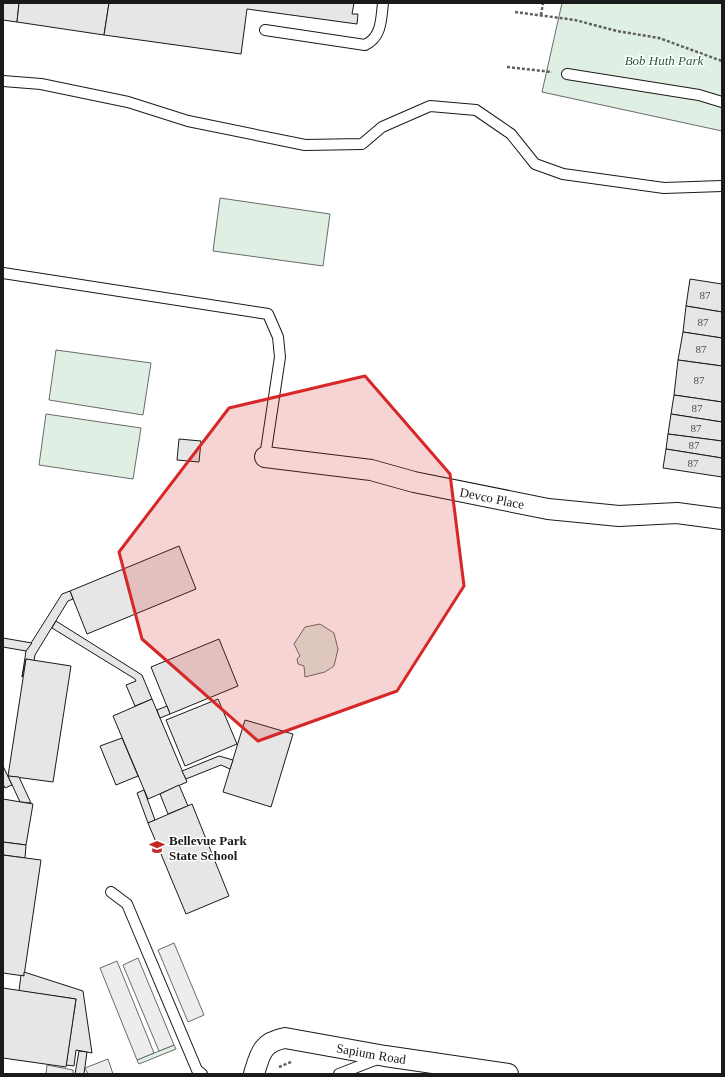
<svg xmlns="http://www.w3.org/2000/svg" width="725" height="1077" font-family="'Times New Roman',serif">
<style>
.green{fill:#e0efe3;stroke:#6a6a6a}
.parking{fill:#ededed;stroke:#6a6a6a}
.building{fill:#e6e6e6;stroke:#1a1a1a}
.lines{fill:none;stroke-linecap:round;stroke-linejoin:round}
.lane-casing{stroke:#1a1a1a;stroke-width:12}
.street-casing{stroke:#1a1a1a;stroke-width:22}
.path{stroke:#5f5f5f;stroke-width:2.5;stroke-dasharray:3 2;stroke-linecap:butt}
.lane{stroke:#fff;stroke-width:10}
.street{stroke:#fff;stroke-width:20}
.marked{fill:#d62828;fill-opacity:0.2;stroke:#d62828;stroke-width:3;stroke-linejoin:round}
.labels{text-anchor:middle;stroke-width:3;stroke-linejoin:round;paint-order:stroke}
.number-label{font-size:11px;fill:#4d4d4d}
.park-label{font-size:13px;font-style:italic;fill:#2b5a34;stroke:#fff}
.street-label{font-size:13px;fill:#1a1a1a;stroke:#fff}
.poi-label{font-size:13px;font-weight:bold;fill:#1a1a1a;stroke:#fff;text-anchor:start}
</style>
<rect width="100%" height="100%" fill="#fff"/>
<g class="green">
<path d="M562,3H722V131L542,92Z"/>
<path d="M220,198L330,214L323,266L213,251Z"/>
<path d="M56,350L151,363L143,415L49,400Z"/>
<path d="M46,414L141,428L133,479L39,465Z"/>
<path d="M320,624L334,633L338,649L334,666L325,672L305,677L304,666L298,664L297,659L300,656L294,644L305,627Z"/>
<path d="M174,1045L176,1049L139,1064L137,1060Z"/>
</g>
<g class="parking">
<path d="M174,943L204,1015L188,1022L158,950Z"/>
<path d="M138,958L174,1045L159,1051L123,965Z"/>
<path d="M117,961L154,1053L137,1060L100,968Z"/>
<path d="M108,1059L113,1074H88L85,1068Z"/>
<path d="M47,1065L73,1070V1074H46Z"/>
</g>
<g class="building">
<path d="M3,3H19L17,22L3,20Z"/>
<path d="M19,3H109L104,35L17,22Z"/>
<path d="M109,3H354L352,14H358L357,24L247,9L241,54L104,35Z"/>
<path d="M690,279L722,284V312L686,306Z"/>
<path d="M686,306L722,312V338L683,332Z"/>
<path d="M683,332L722,338V366L678,360Z"/>
<path d="M678,360L722,366V402L674,395Z"/>
<path d="M674,395L722,402V422L671,414Z"/>
<path d="M671,414L722,422V441L668,434Z"/>
<path d="M668,434L722,441V458L666,449Z"/>
<path d="M179,439L201,441L199,462L177,460Z"/>
<path d="M666,449L722,458V477L663,468Z"/>
<path d="M179,546L196,589L87,634L70,591Z"/>
<path d="M70,591L73,599L68,601L35,655L34,661L26,659L22,677L26,651L62,594Z"/>
<path d="M56,621L142,675L152,699L135,706L126,685L136,681L135,679L52,628Z"/>
<path d="M3,638L32,643L26,651L3,647Z"/>
<path d="M219,639L238,686L170,714L151,667Z"/>
<path d="M26,659L71,666L53,782L8,776Z"/>
<path d="M152,699L187,782L148,799L113,716Z"/>
<path d="M218,699L237,744L185,766L166,720Z"/>
<path d="M167,706L170,714L160,718L157,710Z"/>
<path d="M245,720L293,734L271,807L223,792Z"/>
<path d="M122,738L138,776L116,785L100,746Z"/>
<path d="M219,756L233,760L230,769L221,765L186,779L182,771Z"/>
<path d="M3,766L12,785L5,788L3,784Z"/>
<path d="M8,776L19,777L31,803L20,802Z"/>
<path d="M179,785L188,806L168,814L160,794Z"/>
<path d="M144,790L155,820L148,823L137,793Z"/>
<path d="M3,799L33,804L26,845L3,842Z"/>
<path d="M192,804L229,896L186,914L148,823Z"/>
<path d="M3,842L26,845L25,858L3,855Z"/>
<path d="M3,855L41,860L24,976L3,973Z"/>
<path d="M24,972L83,991L92,1053L76,1050L74,1066L66,1065L76,999L19,991L21,975L24,976Z"/>
<path d="M3,988L76,999L66,1067L3,1058Z"/>
<path d="M79,1051L87,1052L84,1074H75Z"/>
</g>
<g class="lines">
<g class="lane-casing">
<g id="lane">
<path d="M265,30L365,45C382,37 381,19 383,3"/>
<path d="M567,74L699,95L722,102"/>
<path d="M3,81L41,84L128,102L188,121L305,145L362,144L382,127L430,106L476,110L511,134L535,164L563,174L664,188L722,186"/>
<path d="M3,273L268,314L278,337L280,357L265,457"/>
<path d="M111,892L127,904L197,1070L202,1074"/>
<path d="M339,1074L380,1058"/>
</g>
</g>
<g class="street-casing">
<g id="street">
<path id="s1" d="M265,457L371,470L414,482L548,509L619,516L677,513L722,519"/>
<path id="s2" d="M254,1074C260,1054 262,1042 285,1038L385,1056L508,1074"/>
</g>
</g>
<g class="path">
<path d="M515,12L575,20L617,31L659,38L722,61"/>
<path d="M541,15L543,3"/>
<path d="M507,67L552,72"/>
<path d="M279,1067L291,1062"/>
</g>
<use href="#lane" class="lane"/>
<use href="#street" class="street"/>
</g>
<path class="marked" d="M365,376L450,474L464,586L397,691L258,741L142,639L119,552L229,408Z"/>
<defs>
<g id="school-bare" transform="scale(1.2)"><path d="M0-5L7-2L0 1L-7-2ZM-4 1L0 2.5L4 1V4Q0 6-4 4Z" fill="#c62828" stroke="#fff" stroke-width="2.5" paint-order="stroke"/></g>
</defs>
<g fill-rule="evenodd">
<use href="#school-bare" x="157" y="847"/>
</g>
<g class="labels">
<g class="number-label">
<text x="705" y="299">87</text>
<text x="703" y="326">87</text>
<text x="701" y="353">87</text>
<text x="699" y="384">87</text>
<text x="697" y="412">87</text>
<text x="696" y="432">87</text>
<text x="694" y="449">87</text>
<text x="693" y="467">87</text>
</g>
<g class="park-label">
<text x="664" y="65">Bob Huth Park</text>
</g>
<g class="street-label">
<text dy="5" stroke="none"><textPath href="#s1" startOffset="231">Devco Place</textPath></text>
<text dy="5" stroke="none"><textPath href="#s2" startOffset="139">Sapium Road</textPath></text>
</g>
<g class="poi-label">
<text x="169" y="845">Bellevue Park<tspan x="169" dy="15">State School</tspan></text>
</g>
</g>
<rect width="725" height="1077" fill="none" stroke="#1a1a1a" stroke-width="8"/>
</svg>
